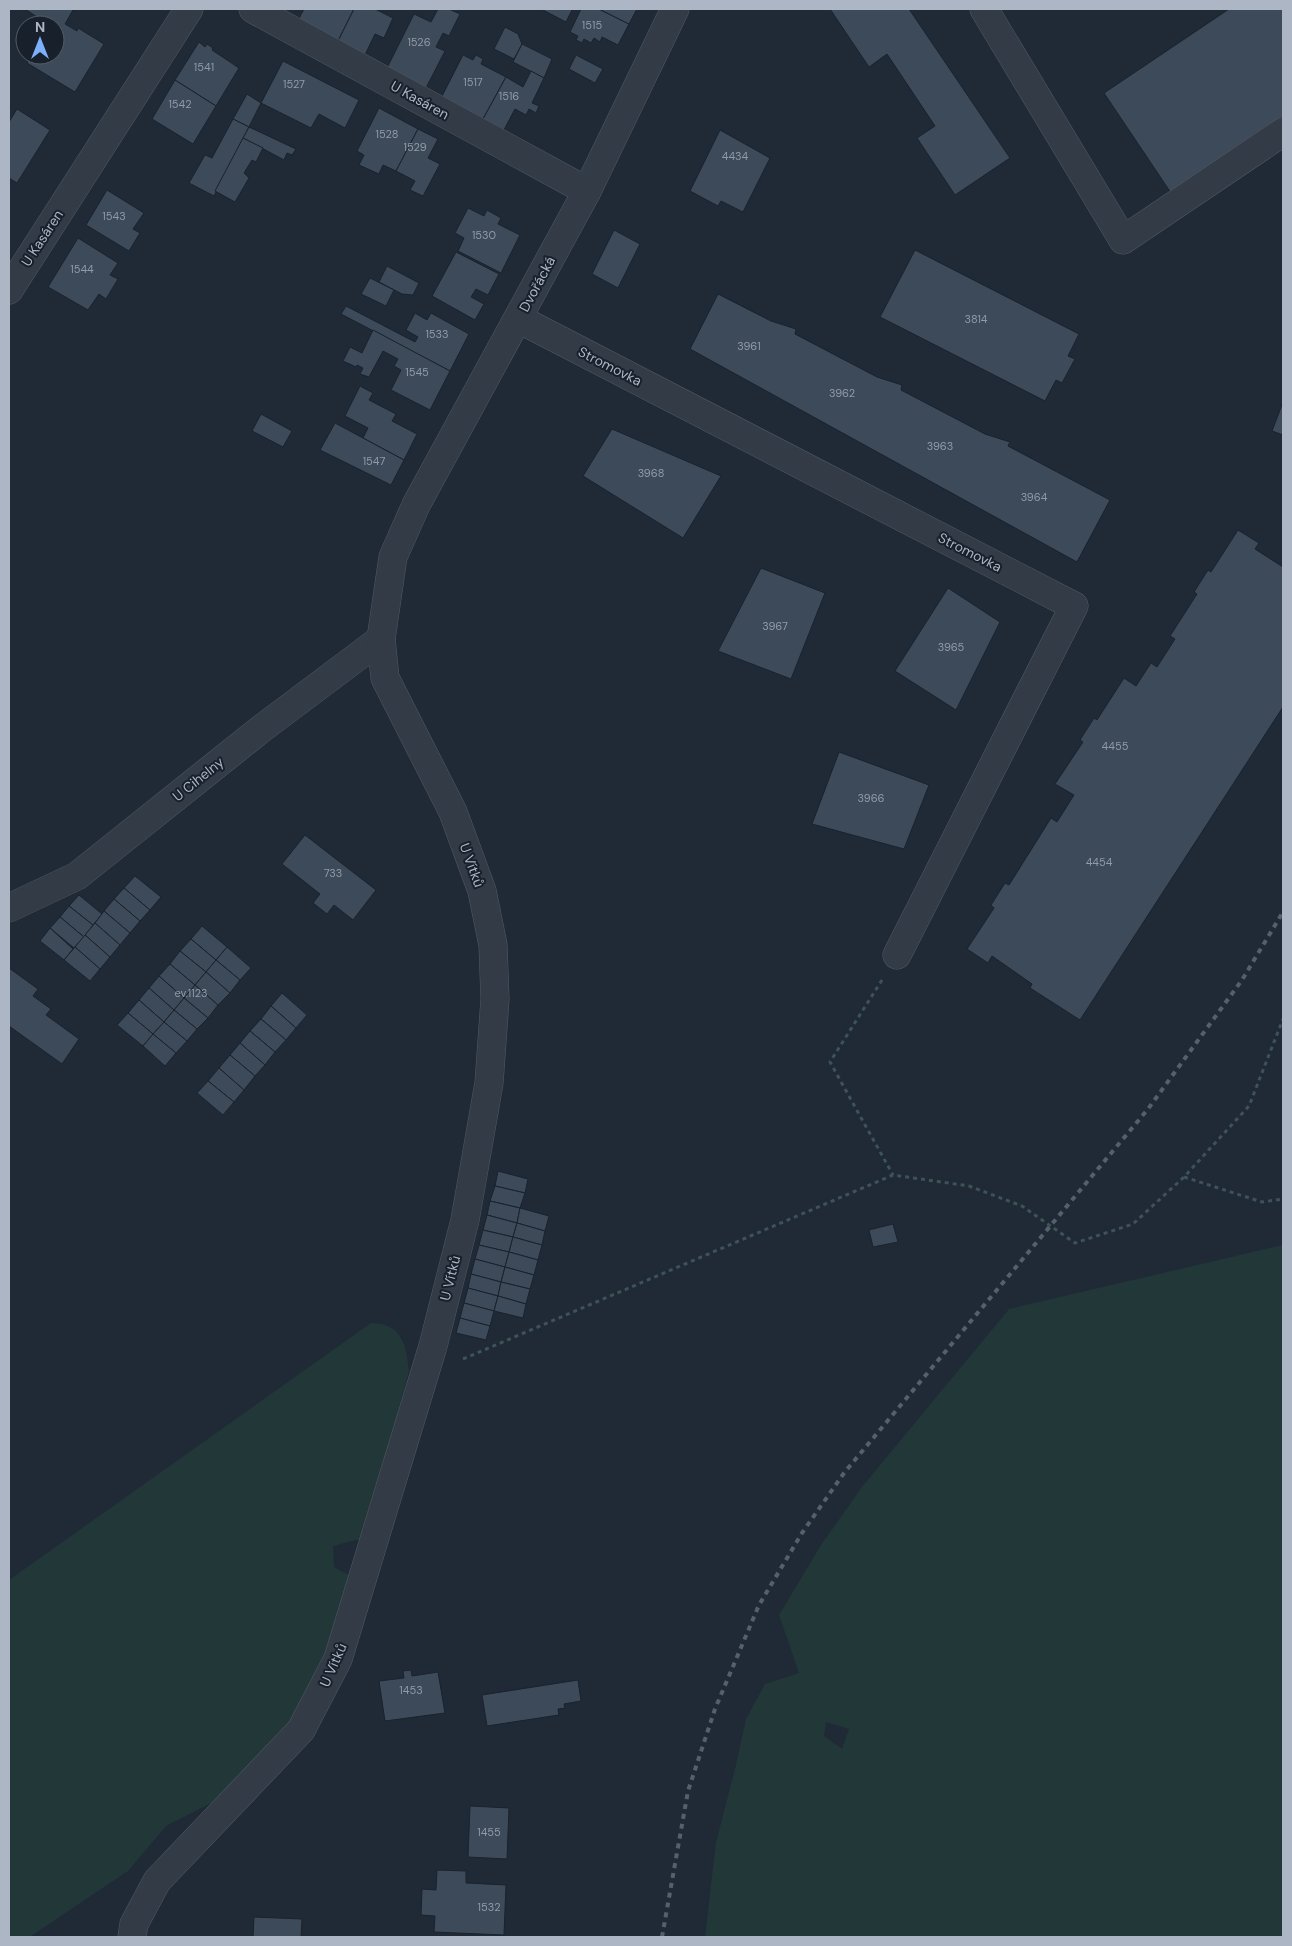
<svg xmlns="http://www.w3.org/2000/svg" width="1292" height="1946" font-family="'DM Sans',sans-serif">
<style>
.green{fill:#223738;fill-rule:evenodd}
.building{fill:#3d4a59;stroke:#1a222d}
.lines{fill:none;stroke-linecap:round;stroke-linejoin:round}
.minor-casing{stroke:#505965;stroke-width:29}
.path{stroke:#3e5355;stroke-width:3;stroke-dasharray:4 4;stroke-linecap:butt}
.minor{stroke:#333b47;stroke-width:28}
.rail{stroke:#54606e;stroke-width:4;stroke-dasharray:5 5;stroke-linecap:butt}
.labels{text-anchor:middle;stroke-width:4;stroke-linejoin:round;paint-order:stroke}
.number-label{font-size:11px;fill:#909ba9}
.street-label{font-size:14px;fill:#acb6c4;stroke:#18202b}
</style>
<rect width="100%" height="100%" fill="#1f2a36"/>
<g class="green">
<path d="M1283,1245V1937H705L716,1842L735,1769L746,1719L765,1684L799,1673L779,1615L821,1545L862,1487L995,1326L1009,1309ZM826,1722L849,1729L842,1749L824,1736Z"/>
<path d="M371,1323C403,1324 406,1345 409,1371L364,1538L333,1546L334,1567L351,1576L326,1658L297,1720L217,1800L166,1826L128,1871L31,1936L9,1937V1580Z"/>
</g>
<g class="building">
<path d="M25,9H73L76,12L73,10L65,24L77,31L78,28L104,44L75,92L27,63L31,55H55V25H49Z"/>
<path d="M304,9H354L337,43L297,22Z"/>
<path d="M354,9H375L393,18L384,38L375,34L364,57L337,43Z"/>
<path d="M438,9H449L460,14L449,36L443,33L436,47L445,51L426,88L387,68L414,14L431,22Z"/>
<path d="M541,9H569L572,10L566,22Z"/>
<path d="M581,9H599L629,24L618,45L602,37L600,42L594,38L591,43L584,39L582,43L576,40L578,36L570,32Z"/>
<path d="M599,9H637L629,24Z"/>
<path d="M830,9H909L1010,158L955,195L917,138L935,126L887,54L869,67Z"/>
<path d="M1229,9H1283V117L1171,193L1104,93Z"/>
<path d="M505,27L518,34L522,44L514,59L494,49Z"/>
<path d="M199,42L205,47L207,44L213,48L212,50L239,68L216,106L175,80Z"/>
<path d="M522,44L552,59L544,78L513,62Z"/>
<path d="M463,55L473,60L476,55L483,59L481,64L506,77L483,119L441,98Z"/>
<path d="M576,55L603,69L595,83L569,69Z"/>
<path d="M283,61L359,100L345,128L319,114L311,128L261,103Z"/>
<path d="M531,71L544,78L532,103L539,106L536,113L529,109L526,115L515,109L504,130L483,119L506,77L523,87Z"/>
<path d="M175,80L216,106L193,144L152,119Z"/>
<path d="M247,94L261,103L249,127L233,119Z"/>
<path d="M379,108L418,129L396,171L383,165L379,174L359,165L364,155L357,151Z"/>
<path d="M17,109L50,130L17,183L9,178V122Z"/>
<path d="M233,119L249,127L214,196L189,183L205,155L212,158Z"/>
<path d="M249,127L296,149L292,155L287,153L284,160L243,138Z"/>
<path d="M418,129L438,139L428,158L440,164L423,196L410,190L415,181L396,171Z"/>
<path d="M720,130L770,158L743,212L721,201L718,206L690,191Z"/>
<path d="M243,138L263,148L256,162L252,160L244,173L249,178L235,202L215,191Z"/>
<path d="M107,190L144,213L133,229L140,233L129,251L86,225Z"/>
<path d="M468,208L484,216L487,210L501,218L498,224L520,235L501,273L458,251L464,238L455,233Z"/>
<path d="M614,230L640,244L618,288L592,274Z"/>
<path d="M78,238L118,263L110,275L118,279L106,299L99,294L88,310L48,287Z"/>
<path d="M915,250L1079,334L1068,356L1075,359L1062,383L1056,380L1045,401L880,317Z"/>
<path d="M456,252L499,274L488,295L476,289L471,297L484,304L475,320L432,296Z"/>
<path d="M387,266L419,283L413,295L402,294L379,282Z"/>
<path d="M370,278L394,290L386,306L361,294Z"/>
<path d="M718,294L771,321L796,329L795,334L877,377L902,385L901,390L985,434L1010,442L1008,446L1110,500L1077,562L690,349Z"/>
<path d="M346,306L415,342L418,337L406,330L415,313L427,320L431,313L469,334L450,371L341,314Z"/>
<path d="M373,330L450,371L430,410L391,390L401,370L394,366L398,359L383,351L369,377L360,374L363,368L357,365L356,367L343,361L350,347L362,353Z"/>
<path d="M360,386L373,393L369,400L396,414L392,421L417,434L404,460L363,438L368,428L345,416Z"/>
<path d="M1283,402V435L1272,431Z"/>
<path d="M261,414L292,431L283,447L252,431Z"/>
<path d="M335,423L404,460L391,485L320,450Z"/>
<path d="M612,429L721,476L683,538L583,476Z"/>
<path d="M1238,530L1259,543L1255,549L1283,567V707L1080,1020L1030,988L1032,984L992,956L988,963L967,949L994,908L991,905L1005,883L1009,885L1051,818L1057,822L1074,795L1055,784L1083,742L1080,740L1094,718L1097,720L1124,678L1136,686L1151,663L1157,667L1175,639L1170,636L1197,594L1194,592L1208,570L1211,572Z"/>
<path d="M761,568L825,593L791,679L718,651Z"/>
<path d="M948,588L1000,622L956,710L895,671Z"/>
<path d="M839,752L929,785L904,849L812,824Z"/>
<path d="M305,835L376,890L353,920L334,905L327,914L313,903L320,894L282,864Z"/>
<path d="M135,876L161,897L150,910L124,888Z"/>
<path d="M124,888L150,910L140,921L114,899Z"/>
<path d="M79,895L102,914L93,925L69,906Z"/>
<path d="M114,899L140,921L130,933L104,911Z"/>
<path d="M69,906L93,925L84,937L60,917Z"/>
<path d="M104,911L130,933L120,945L95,923Z"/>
<path d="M60,917L84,937L74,948L50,928Z"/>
<path d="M95,923L120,945L110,957L85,935Z"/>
<path d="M202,926L227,947L216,960L191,939Z"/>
<path d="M50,928L73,949L64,960L40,941Z"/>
<path d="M85,935L110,957L100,969L75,947Z"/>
<path d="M191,939L216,960L206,972L180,951Z"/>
<path d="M75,947L100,969L90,981L64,960Z"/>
<path d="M227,947L251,968L240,980L216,960Z"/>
<path d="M180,951L206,972L195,985L170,964Z"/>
<path d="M216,960L240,980L230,993L206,972Z"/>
<path d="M170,964L195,985L184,998L159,976Z"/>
<path d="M9,968L38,989L33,996L51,1009L46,1015L79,1039L62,1064L9,1026Z"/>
<path d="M206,972L230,993L218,1005L195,985Z"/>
<path d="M159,976L184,998L174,1010L149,988Z"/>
<path d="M195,985L218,1005L208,1018L184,998Z"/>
<path d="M149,988L174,1010L164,1022L139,1000Z"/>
<path d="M282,993L307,1015L296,1028L271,1006Z"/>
<path d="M184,998L208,1018L197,1029L174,1010Z"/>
<path d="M139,1000L164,1022L153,1034L128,1013Z"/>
<path d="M271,1006L296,1028L286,1040L261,1019Z"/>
<path d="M174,1010L197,1029L187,1041L164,1022Z"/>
<path d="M128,1013L153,1034L143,1046L117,1025Z"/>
<path d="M261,1019L286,1040L275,1052L250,1031Z"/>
<path d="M164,1022L187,1041L176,1053L153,1034Z"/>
<path d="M250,1031L275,1052L265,1065L240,1043Z"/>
<path d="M153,1034L176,1053L165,1066L143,1046Z"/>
<path d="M240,1043L265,1065L255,1076L230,1055Z"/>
<path d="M230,1055L255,1076L244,1090L219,1068Z"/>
<path d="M219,1068L244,1090L234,1102L208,1081Z"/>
<path d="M208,1081L234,1102L223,1115L197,1093Z"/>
<path d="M498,1171L528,1179L525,1193L495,1186Z"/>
<path d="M495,1186L525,1193L520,1208L490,1201Z"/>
<path d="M490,1201L520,1208L517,1223L487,1215Z"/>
<path d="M520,1208L549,1216L545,1231L517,1223Z"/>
<path d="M487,1215L517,1223L513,1237L483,1230Z"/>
<path d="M517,1223L545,1231L542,1245L513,1237Z"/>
<path d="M893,1224L898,1242L873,1247L869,1230Z"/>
<path d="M483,1230L513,1237L509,1252L479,1245Z"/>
<path d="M513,1237L542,1245L538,1260L509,1252Z"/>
<path d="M479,1245L509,1252L505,1267L475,1259Z"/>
<path d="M509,1252L538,1260L534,1275L505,1267Z"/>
<path d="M475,1259L505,1267L501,1282L471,1274Z"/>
<path d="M505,1267L534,1275L530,1289L501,1282Z"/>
<path d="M471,1274L501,1282L498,1296L468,1288Z"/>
<path d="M501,1282L530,1289L526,1304L498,1296Z"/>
<path d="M468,1288L498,1296L494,1311L464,1303Z"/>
<path d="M498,1296L526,1304L523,1318L494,1311Z"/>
<path d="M464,1303L494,1311L490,1326L460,1318Z"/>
<path d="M460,1318L490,1326L486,1340L456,1333Z"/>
<path d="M411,1670L412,1676L438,1672L445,1713L385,1721L379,1681L404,1678L403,1671Z"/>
<path d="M578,1680L581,1701L564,1704L565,1708L558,1709L559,1715L487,1726L482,1695Z"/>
<path d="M470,1806L509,1808L507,1859L468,1857Z"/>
<path d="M437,1870L466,1871V1883L506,1885L504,1935L434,1932L435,1916L421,1915L422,1889L436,1890Z"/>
<path d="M254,1917L302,1919L301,1937H253Z"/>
</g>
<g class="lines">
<g class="minor-casing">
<g id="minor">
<path d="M253,9L587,191"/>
<path d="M984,9L1123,240L1283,132"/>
<path d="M9,290L189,9"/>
<path d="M519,319L1074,606L897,955"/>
<path d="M9,908L77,876L261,729L381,639"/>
<path d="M132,1937L134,1924L157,1881L301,1730L338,1659L433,1346L465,1220L489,1083L495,999L493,945L482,891L453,812L385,678L381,639L393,557L416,505L587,191L675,9"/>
</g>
</g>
<g class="path">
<path d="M882,980L830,1062L893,1175"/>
<path d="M1184,1177L1262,1202L1283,1199"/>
<path d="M463,1359L893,1175L969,1186L1022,1206L1075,1243L1133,1224L1184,1177L1249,1106L1283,1019"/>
</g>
<use href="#minor" class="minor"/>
<path class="rail" d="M662,1937L688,1791L715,1709L759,1605L802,1533L844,1473L1148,1109L1242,980L1283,912"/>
</g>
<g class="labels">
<g class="number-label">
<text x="592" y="29">1515</text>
<text x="419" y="46">1526</text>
<text x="204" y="71">1541</text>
<text x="473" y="86">1517</text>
<text x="294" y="88">1527</text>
<text x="509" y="100">1516</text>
<text x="180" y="108">1542</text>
<text x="387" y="138">1528</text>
<text x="415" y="151">1529</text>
<text x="735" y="160">4434</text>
<text x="114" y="220">1543</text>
<text x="484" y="239">1530</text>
<text x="82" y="273">1544</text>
<text x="976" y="323">3814</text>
<text x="437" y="338">1533</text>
<text x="749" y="350">3961</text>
<text x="417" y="376">1545</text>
<text x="842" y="397">3962</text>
<text x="940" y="450">3963</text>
<text x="374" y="465">1547</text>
<text x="651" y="477">3968</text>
<text x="1034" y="501">3964</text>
<text x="775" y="630">3967</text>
<text x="951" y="651">3965</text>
<text x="1115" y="750">4455</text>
<text x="871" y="802">3966</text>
<text x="1099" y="866">4454</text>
<text x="333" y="877">733</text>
<text x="191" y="997">ev.1123</text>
<text x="411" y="1694">1453</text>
<text x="489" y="1836">1455</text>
<text x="489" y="1911">1532</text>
</g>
<g class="street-label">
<text transform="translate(420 100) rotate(29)" y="5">U Kasáren</text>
<text transform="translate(42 238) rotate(-57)" y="5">U Kasáren</text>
<text transform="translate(537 284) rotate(-62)" y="5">Dvořácká</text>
<text transform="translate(610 366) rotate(27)" y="5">Stromovka</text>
<text transform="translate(970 552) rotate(27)" y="5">Stromovka</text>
<text transform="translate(198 779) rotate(-39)" y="5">U Cihelny</text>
<text transform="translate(472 865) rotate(70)" y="5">U Vítků</text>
<text transform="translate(450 1278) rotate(-76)" y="5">U Vítků</text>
<text transform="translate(333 1665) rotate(-66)" y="5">U Vítků</text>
</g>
</g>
<rect width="1292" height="1946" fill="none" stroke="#acb6c4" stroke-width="20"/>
<g transform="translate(40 40)"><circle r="24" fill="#18202b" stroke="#535c68"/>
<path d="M0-4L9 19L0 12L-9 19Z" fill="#7db0f8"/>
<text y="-8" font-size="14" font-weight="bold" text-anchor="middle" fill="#acb6c4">N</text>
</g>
</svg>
